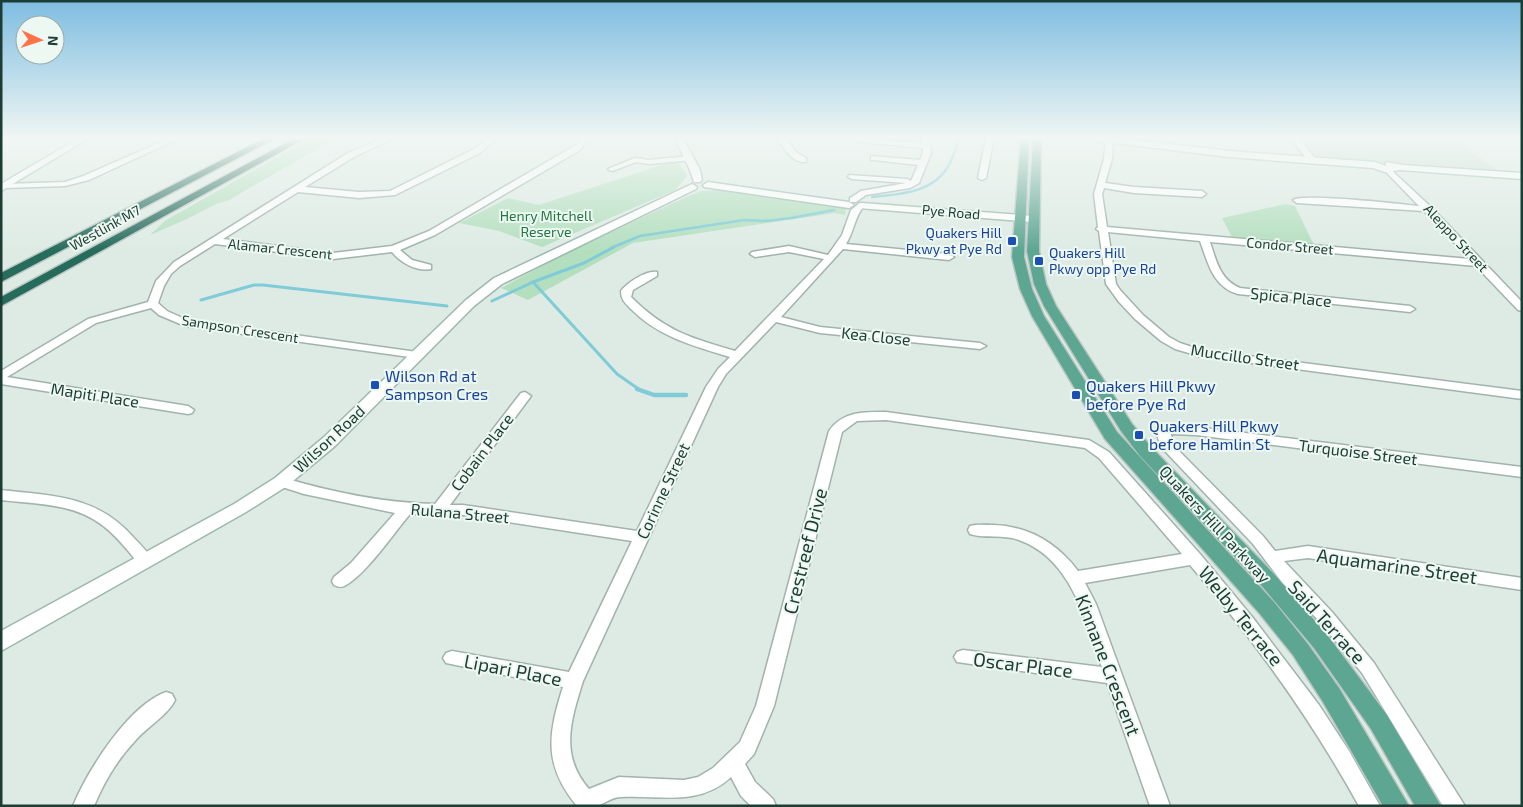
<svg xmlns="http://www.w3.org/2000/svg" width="1523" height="807" font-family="'Exo 2',sans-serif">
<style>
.built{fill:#ccdbd4}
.green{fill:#b4dfbf}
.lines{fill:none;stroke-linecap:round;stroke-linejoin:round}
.stream-far2{stroke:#7fcbd7;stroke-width:2.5}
.stream-far1{stroke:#7fcbd7;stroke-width:3}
.stream{stroke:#7fcbd7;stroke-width:4.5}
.street-casing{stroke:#a0b3ac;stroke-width:3}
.secondary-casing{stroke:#9bb8ad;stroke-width:3}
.primary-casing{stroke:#bbc5c2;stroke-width:3}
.highway-casing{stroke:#bbc5c2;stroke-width:3}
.street{fill:#fff;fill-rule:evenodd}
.secondary{fill:#fff;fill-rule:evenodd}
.primary{fill:#5da692;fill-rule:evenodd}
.highway{fill:#266c5c;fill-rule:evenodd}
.transit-dot{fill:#1a4fb4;stroke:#eef8f3;stroke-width:2}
.labels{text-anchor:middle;stroke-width:4;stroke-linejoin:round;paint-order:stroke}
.far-street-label{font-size:14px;fill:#1d3d34;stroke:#eef8f3}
.far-park-label{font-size:14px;fill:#237842;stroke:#eef8f3}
.far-transit-label{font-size:14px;fill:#164399;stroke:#eef8f3;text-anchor:end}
.street-label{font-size:16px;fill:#1d3d34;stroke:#eef8f3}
.transit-label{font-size:16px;fill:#164399;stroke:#eef8f3;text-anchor:start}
.near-street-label{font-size:19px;fill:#1d3d34;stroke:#eef8f3}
</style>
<rect width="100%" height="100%" fill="#deebe5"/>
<path class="built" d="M1302,138L1454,139L1497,170L1322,157L1316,156Z"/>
<g class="green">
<path d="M311,138H336L229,200L216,204L187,219L150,235L166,220Z"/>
<path d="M677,160L687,176L675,190L542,247L499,231L459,223L508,198L539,205Z"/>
<path d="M717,190L840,206L846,209L845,215L835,213L633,243L528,300L501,288L568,252L686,197L701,191Z"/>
<path d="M1286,204L1295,206L1314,245L1232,237L1222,218Z"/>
</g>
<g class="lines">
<g class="stream-far2">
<path d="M872,197C901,194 935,193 950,163C954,155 956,146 960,138"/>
<path d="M611,248L640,236L744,220L766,221L791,218L834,210"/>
</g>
<g class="stream-far1">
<path d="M533,282L617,374L640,390"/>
<path d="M201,300L254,285H263L447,306"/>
<path d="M492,301L533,282L584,263L614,247"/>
</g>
<path class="stream" d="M637,389L654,395H686"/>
<g class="street-casing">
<g id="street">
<path d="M170,138H180L89,180L65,186L5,188L1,187L5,184L65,182L83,176Z"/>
<path d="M384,138H394L354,157L305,187L359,192L390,191L474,149L489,138H497L480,153L395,195L359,198L298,192L223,239L333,253L392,246L429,231L569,149L576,145L579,138H587L582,148L575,153L435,235L400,250L412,260L431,265V269C417,272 401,263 392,252L333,259L215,244L180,266L171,274L164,286L158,303L167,311L187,320L417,352L423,355L421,357L417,358L185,326L159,315L151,308L96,323L7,377L188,406L194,410L192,413L188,414L1,384V371L88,319L148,302L156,281L174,262L348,153Z"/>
<path d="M777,138H785L797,153L806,158V162C792,163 784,148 777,138Z"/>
<path d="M855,138L922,143L921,138H929L931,153L919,183L910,188L866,195L856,202H850V198L861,191L906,183L852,179L848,177L849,175L907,179L911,181L918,165L874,160H871V156L920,160L923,153V148L858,142L854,140Z"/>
<path d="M986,138H994L986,178L982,180L978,178Z"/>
<path d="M1106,138L1113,139L1112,159L1105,183L1134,187L1202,191L1206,194L1202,197L1134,193L1104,188L1102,194L1107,227L1470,259L1424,211L1297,203L1293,200C1303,193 1399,204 1419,206L1386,172L1385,170L1389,168L1431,207L1522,302V311L1518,310L1476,266L1210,242C1216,260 1220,280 1240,288L1410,306L1415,309L1410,312L1238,294C1213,287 1208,263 1200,241L1108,232L1116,284L1120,290L1143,315L1169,337L1180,343L1201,350L1522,391V399L1199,356L1175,349L1161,341L1135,319L1119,302L1106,284L1099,231L1096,229L1098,227L1094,194L1104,159Z"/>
<path d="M1291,138H1299L1317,161L1316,163H1310Z"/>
<path d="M689,156H692V160L649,164L636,162L612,171L608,169L635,158L649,160Z"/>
<path d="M860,203L864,206C855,216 854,231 846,244L949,254L954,257L949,260L843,249L781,317L820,327L980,343L986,346L980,349L820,333L776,322L726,374L718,387L583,681C571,720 559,755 589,789L619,777L684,780L698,777L713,768L740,742L756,706L829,431C843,411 864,412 886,412L1089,440L1109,452L1200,554L1253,618L1319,705L1349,751L1380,806H1359C1311,719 1254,640 1190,565L1085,583L1096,604L1170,806H1150L1107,683L957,662L954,657L957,652L963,650L1102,667C1085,620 1072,559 1019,540C1003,534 986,539 970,534L968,530L970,526C977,524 985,525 993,525C1028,526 1057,543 1078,571L1182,554L1099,458L1085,448L886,420L857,421L842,432L774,706L754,754L745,764L755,782L773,799L776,806H751L741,796L731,777C699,807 660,795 621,797C613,797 606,802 600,805C595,807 584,806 577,806C543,765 548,734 563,687L446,663L443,658L446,653L452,651L569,672L632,541L463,515L410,514C393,534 367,573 346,585C342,588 338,587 334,585L332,581L334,577L351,563L395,513L304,494L276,485L274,482L276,479L281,477C331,492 382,503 435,504L521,393L525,392L531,396L450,505H463L637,531L706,387L718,369L730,357C694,346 659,337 632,310C626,304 621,300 621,291C627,283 646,270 657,272V276L633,290L631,297C665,331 691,338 735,351L824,259L789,252L755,257L750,254L752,252L789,246L828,255L842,235L851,210Z"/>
<path d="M1165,426L1196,427L1522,467V477L1196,435L1171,434L1173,444L1181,453L1263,536L1275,551L1308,546L1522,578V590L1308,558L1284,561L1332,612L1374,663L1465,806H1443L1362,673L1320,622L1282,582L1253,544L1164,450C1159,443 1155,435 1160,427Z"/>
<path d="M1,490C53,496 96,495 133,537C140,544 148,552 153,561L150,565L145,567L140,565C128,551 117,536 102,525C74,503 35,504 1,500Z"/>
<path d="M166,692L172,694L175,700C169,714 146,728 135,741C117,760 104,782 94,806H73C88,770 128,706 166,692Z"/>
</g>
</g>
<g class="secondary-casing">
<g id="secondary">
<path d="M79,138H89L1,191V184Z"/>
<path d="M675,138H683L700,170L702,180L700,182H694L690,170Z"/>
<path d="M1093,138H1119L1229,151L1375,162L1386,166V162L1403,165L1522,173V179L1400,170L1385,172L1373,168L1229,157L1097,141Z"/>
<path d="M708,182L849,202L854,205L849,208L704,187L703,185Z"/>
<path d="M692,184L697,187L696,189L502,284L474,306L335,446L287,486L246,512L1,651V631L234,504L275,478L323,438L466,300L494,278Z"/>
<path d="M862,203L1033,216L1038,219L1033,222L858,208L857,206L858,204Z"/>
</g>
</g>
<g class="primary-casing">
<g id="primary">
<path d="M1021,138H1029L1024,257L1032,289L1044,316L1117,432L1274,602L1307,643L1339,688L1409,806H1383L1323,702L1293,655L1260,614L1105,439L1032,316L1020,289L1012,257Z"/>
<path d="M1033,138H1041L1039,251L1046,284L1056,306L1132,424L1152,448L1275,575L1328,636L1387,715L1441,806H1415L1371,729L1314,648L1261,585L1140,456L1121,431L1044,306L1034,284L1027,251Z"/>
</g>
</g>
<g class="highway-casing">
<g id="highway">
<path d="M265,138H276L1,282V273Z"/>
<path d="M295,138H306L1,306V297Z"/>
</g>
</g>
<use href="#street" class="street"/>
<use href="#secondary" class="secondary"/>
<use href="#primary" class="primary"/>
<use href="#highway" class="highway"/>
</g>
<linearGradient id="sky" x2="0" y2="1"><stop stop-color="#7ebde1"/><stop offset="0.55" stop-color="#f0f6f3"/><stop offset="1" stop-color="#f0f6f3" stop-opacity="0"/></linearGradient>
<rect width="1523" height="251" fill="url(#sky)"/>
<g class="transit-dot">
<rect x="1007" y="236" width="10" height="10" rx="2.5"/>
<rect x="1034" y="256" width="10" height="10" rx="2.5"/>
<rect x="370" y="380" width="10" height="10" rx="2.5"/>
<rect x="1071" y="390" width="10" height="10" rx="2.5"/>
<rect x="1134" y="430" width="10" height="10" rx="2.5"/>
</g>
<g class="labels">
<g class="far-street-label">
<text transform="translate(951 212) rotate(5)" y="5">Pye Road</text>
<text transform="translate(105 228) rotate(-29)" y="5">Westlink M7</text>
<text transform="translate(1456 238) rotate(47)" y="5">Aleppo Street</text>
<text transform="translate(1290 246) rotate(5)" y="5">Condor Street</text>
<text transform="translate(280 249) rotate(6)" y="5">Alamar Crescent</text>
<text transform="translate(240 329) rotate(9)" y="5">Sampson Crescent</text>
</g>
<g class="far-park-label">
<text x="546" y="221">Henry Mitchell<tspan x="546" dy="16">Reserve</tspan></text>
</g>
<g class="far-transit-label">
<text x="1002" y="238">Quakers Hill<tspan x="1002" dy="16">Pkwy at Pye Rd</tspan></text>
<text x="1049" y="258" text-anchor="start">Quakers Hill<tspan x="1049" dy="16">Pkwy opp Pye Rd</tspan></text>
</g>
<g class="street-label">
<text transform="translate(1291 297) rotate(6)" y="6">Spica Place</text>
<text transform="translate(876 336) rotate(6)" y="6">Kea Close</text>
<text transform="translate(1245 357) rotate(8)" y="6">Muccillo Street</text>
<text transform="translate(95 395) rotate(9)" y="6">Mapiti Place</text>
<text transform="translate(329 439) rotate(-43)" y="6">Wilson Road</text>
<text transform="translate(482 452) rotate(-53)" y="6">Cobain Place</text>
<text transform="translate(1358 452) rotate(7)" y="6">Turquoise Street</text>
<text transform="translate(663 491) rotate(-65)" y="6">Corinne Street</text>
<text transform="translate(460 513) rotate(5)" y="6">Rulana Street</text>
<text transform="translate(1215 524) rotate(47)" y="6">Quakers Hill Parkway</text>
</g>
<g class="transit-label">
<text x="385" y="382">Wilson Rd at<tspan x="385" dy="18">Sampson Cres</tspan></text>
<text x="1086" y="392">Quakers Hill Pkwy<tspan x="1086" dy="18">before Pye Rd</tspan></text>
<text x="1149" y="432">Quakers Hill Pkwy<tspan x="1149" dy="18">before Hamlin St</tspan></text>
</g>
<g class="near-street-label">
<text transform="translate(805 551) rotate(-76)" y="7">Crestreef Drive</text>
<text transform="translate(1397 566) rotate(8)" y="7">Aquamarine Street</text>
<text transform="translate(1241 616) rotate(51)" y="7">Welby Terrace</text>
<text transform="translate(1327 622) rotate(48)" y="7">Said Terrace</text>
<text transform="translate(1023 665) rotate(7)" y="7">Oscar Place</text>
<text transform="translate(1108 665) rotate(69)" y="7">Kinnane Crescent</text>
<text transform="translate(513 670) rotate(11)" y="7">Lipari Place</text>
</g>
</g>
<rect width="1523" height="807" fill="none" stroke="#1d3d34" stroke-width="5"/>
<g transform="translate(40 40) rotate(93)"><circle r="24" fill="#eef8f3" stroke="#9aada7"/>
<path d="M0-4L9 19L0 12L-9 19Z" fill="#ff7248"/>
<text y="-8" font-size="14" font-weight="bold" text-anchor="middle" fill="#1d3d34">N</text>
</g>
</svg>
